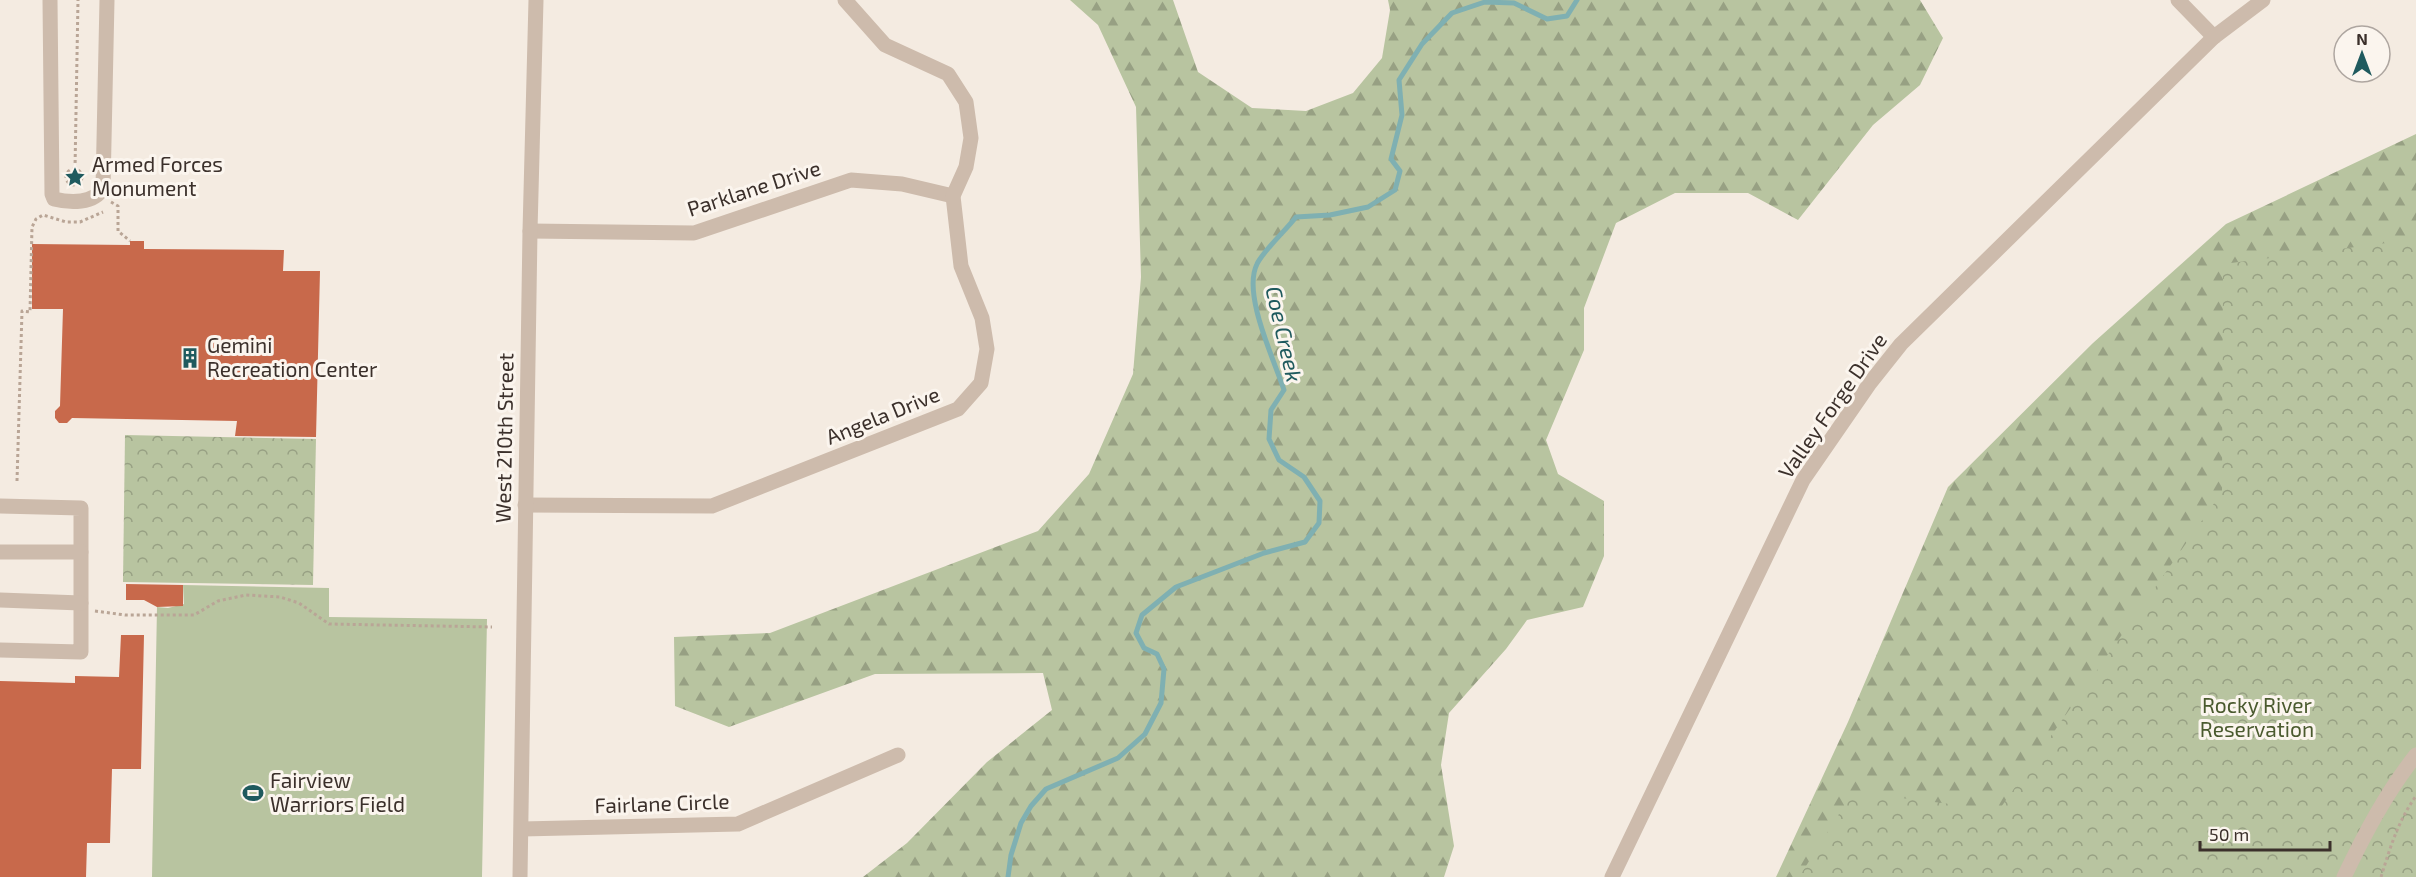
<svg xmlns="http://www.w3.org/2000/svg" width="2416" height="877" font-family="'Exo 2',sans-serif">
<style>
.forest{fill:url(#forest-firs)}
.park{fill:url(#park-crowns)}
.pitch{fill:#b8c4a0}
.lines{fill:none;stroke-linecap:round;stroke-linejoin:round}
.stream{stroke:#7fb0b2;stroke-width:5}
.building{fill:#c8694b}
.path{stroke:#b9a596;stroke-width:3;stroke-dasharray:3 3;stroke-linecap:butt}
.minor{stroke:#cdbbac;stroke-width:15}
.labels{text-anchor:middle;stroke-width:6;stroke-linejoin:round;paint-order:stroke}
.poi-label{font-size:21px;fill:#3b302b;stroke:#fbf5ee;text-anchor:start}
.street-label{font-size:21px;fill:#3b302b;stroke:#fbf5ee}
.park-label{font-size:21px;fill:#4a5a2e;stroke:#fbf5ee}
.water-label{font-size:22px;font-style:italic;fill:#1f5a5e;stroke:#fbf5ee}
</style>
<defs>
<pattern id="forest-firs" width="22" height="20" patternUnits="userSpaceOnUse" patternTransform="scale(1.5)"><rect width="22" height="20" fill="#b8c4a0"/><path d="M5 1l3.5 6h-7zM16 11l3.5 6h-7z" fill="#97a083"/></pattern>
<pattern id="park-crowns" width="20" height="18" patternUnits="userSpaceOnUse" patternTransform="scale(1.5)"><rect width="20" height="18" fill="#b8c4a0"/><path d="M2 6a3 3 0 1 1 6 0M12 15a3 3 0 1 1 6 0" fill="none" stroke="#97a083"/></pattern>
</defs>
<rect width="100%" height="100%" fill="#f4ebe1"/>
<g class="forest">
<path d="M1070,0H1173L1198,72L1252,108L1306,111L1353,93L1382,58L1390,10L1388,0H1920L1943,38L1920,85L1873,125L1798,220L1748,193H1675L1616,223L1584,308V350L1546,440L1558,474L1604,501V556L1583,607L1527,620L1506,649L1449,713L1441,765L1454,846L1444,877H863L907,843L987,762L1052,710L1043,673L875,674L729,727L675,706L674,637L770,633L1038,531L1089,474L1133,374L1141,277L1136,107L1098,25Z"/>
<path d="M2416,134V486L2312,877H1776L1848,722L1948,487L2093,343L2226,224Z"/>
</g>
<g class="park">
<path d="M2416,229V877H1799L1853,792L1999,810L2222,492L2223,264L2402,241Z"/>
<path d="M125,435L316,439L313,585L123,582Z"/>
</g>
<path class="pitch" d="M183,585L329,588V617L487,619L482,877H152L157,607L168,608L184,604Z"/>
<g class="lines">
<path class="stream" d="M1008,877L1011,855L1021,823L1031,806L1046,789L1118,758L1145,734L1161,703L1164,669L1157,654L1144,648L1136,633L1142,615L1176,587L1264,553L1305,542L1319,523L1320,501L1304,477L1279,460L1269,439L1271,410L1284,390C1274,359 1242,294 1257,264C1263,251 1287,229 1296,217L1330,215L1368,207L1395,190L1400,171L1391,159L1402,115L1399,80L1422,44L1452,13L1485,2L1514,3L1547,19L1567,16L1577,0"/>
</g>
<g class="building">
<path d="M130,241H144V249L284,250L283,271H320L316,437L235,436L237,421L72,418L67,423H59L55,418V411L60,406L63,309H32V244L130,245Z"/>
<path d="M126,584L183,585V606L157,607L144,600H126Z"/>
<path d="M121,635H144L141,769H112L110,843H87L86,877H0V681L75,683V676L119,677Z"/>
</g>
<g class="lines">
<g class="path">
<path d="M75,169L78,0"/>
<circle cx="74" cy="177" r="8"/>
<path d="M111,202L118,206V231L130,241"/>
<path d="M17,481L22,311L30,312L32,227L36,219L43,215L66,222H80L103,212"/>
<path d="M95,611L125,615H194L218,601L246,595L280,597L299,603L329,624L492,627"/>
<path d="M2381,877C2390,848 2398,821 2416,796"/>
</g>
<g class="minor">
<path d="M50,0L52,194L54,199C70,203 94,204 103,188L107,0"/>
<path d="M2178,0L2214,37"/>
<path d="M530,231L694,233L851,180L902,184L953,196"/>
<path d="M525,505L712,506L958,409L981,383L987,349L982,318L961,266L953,196L966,167L971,138L966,102L948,74L885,45L845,0"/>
<path d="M0,506L81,508V652L0,650"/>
<path d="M0,552H81"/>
<path d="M0,600L81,603"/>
<path d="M522,829L738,824L898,755"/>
<path d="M520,877L530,231L536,0"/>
<path d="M1612,877L1803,480L1870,383L1901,344L2214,37L2263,0"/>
<path d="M2344,877C2365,833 2386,793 2416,755"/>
</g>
</g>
<defs>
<g id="sight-bare" transform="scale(1.62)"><path d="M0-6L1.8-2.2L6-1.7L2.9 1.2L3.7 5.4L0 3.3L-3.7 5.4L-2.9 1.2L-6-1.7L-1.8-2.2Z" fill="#1f5a5e" stroke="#fbf5ee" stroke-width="2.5" paint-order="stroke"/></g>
<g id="building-bare" transform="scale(1.62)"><path d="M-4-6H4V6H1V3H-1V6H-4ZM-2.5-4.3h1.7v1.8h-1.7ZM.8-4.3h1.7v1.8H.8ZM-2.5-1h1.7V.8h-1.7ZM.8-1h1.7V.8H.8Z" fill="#1f5a5e" stroke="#fbf5ee" stroke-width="2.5" paint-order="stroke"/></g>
<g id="stadium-bare" transform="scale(1.62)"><path d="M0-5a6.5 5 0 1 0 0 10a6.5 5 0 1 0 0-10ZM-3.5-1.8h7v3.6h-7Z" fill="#1f5a5e" stroke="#fbf5ee" stroke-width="2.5" paint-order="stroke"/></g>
</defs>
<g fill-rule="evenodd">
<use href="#sight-bare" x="75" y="177"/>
<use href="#building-bare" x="190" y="358"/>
<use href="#stadium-bare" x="253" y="793"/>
</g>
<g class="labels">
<g class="poi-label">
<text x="92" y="172">Armed Forces<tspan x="92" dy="24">Monument</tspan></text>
<text x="207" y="353">Gemini<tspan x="207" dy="24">Recreation Center</tspan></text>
<text x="270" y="788">Fairview<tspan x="270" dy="24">Warriors Field</tspan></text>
</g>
<g class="street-label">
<text transform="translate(754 189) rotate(-18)" y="7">Parklane Drive</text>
<text transform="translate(1833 406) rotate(-55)" y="7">Valley Forge Drive</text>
<text transform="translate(883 416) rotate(-22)" y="7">Angela Drive</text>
<text transform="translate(505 438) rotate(-89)" y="7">West 210th Street</text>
<text transform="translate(662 804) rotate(-2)" y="7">Fairlane Circle</text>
</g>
<g class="park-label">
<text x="2257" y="713">Rocky River<tspan x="2257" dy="24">Reservation</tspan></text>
</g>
<g class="water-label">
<text transform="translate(1284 334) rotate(77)" y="8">Coe Creek</text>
</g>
</g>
<g transform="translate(2362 54)"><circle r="28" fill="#fbf5ee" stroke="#aea6a0" stroke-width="1.5"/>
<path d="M0-4.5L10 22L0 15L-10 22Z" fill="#1f5a5e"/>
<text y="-9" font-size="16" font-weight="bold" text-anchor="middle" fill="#3b302b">N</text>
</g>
<path d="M2200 841v9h130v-9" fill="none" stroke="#3b302b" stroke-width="3"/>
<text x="2209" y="841" font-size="18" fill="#3b302b" stroke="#fbf5ee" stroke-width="4.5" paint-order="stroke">50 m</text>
</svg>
